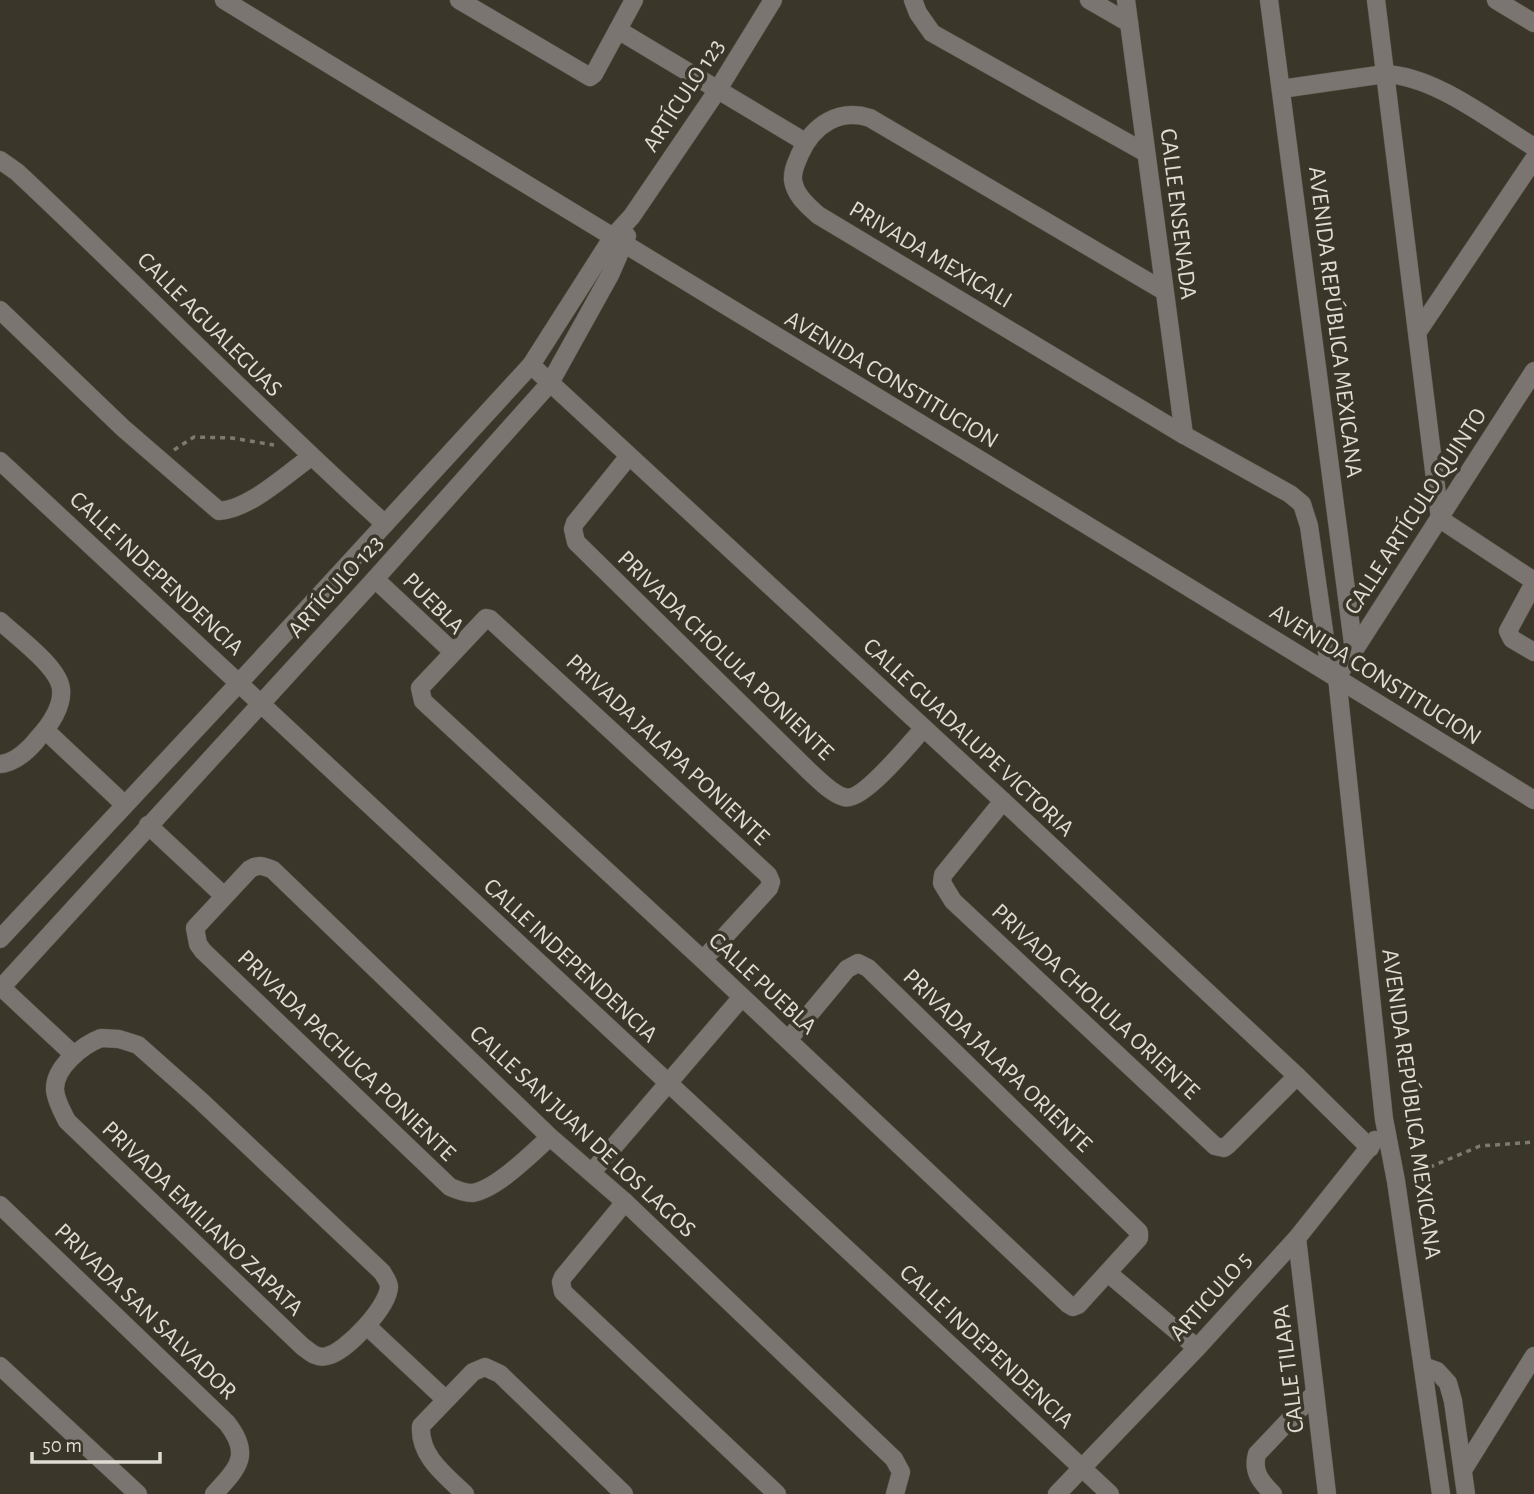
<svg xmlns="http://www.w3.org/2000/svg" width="1534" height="1494" font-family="'Alegreya Sans',sans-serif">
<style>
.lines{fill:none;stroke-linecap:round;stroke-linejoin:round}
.minor-casing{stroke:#585448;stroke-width:19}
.path{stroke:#7d7a6f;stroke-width:3.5;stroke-dasharray:5 5;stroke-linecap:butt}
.minor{stroke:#7b7571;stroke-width:18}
.labels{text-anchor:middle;stroke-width:7;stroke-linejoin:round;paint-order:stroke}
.street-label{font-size:24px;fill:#dedcd3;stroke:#3a3629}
</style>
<rect width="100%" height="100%" fill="#3a3629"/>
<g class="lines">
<g class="minor-casing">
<g id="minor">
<path d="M224,0C660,267 1100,530 1534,800"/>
<path d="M459,0L590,77L594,74L634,0"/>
<path d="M913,0L918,13L932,33L1146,153"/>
<path d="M1089,0L1129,23"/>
<path d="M1126,0L1184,435"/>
<path d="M1269,0L1354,651"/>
<path d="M1376,0L1440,519L1534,581"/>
<path d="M1496,0L1534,23"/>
<path d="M618,30L805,142"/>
<path d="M1281,89L1385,74C1435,76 1491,121 1534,147"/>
<path d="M0,160L17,172C141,288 259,410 385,524"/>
<path d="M1164,291L870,118C839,108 813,125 800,154C797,162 792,170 793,180C795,195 807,205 818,215L1184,435L1290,494L1302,504L1309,526L1330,673"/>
<path d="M0,310L123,428L219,511C250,509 285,475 311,457"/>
<path d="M1419,330L1534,159"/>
<path d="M531,365L1003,801L1297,1076L1370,1148"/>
<path d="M629,456L575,523L573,529L576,542L809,771C818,779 832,794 844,797C862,803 911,742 924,728"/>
<path d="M0,461L1110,1494"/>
<path d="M375,579L453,652"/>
<path d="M1534,583L1508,631L1512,639L1534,652"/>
<path d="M0,621C16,636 59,667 61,689C63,706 50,725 39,737C30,749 15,763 0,764"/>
<path d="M1337,677L1384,1119L1396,1181L1441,1494"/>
<path d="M1337,677L1534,371"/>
<path d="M45,730L125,805"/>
<path d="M1003,801L943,875L942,883L953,901L1215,1146L1224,1148L1228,1145L1297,1076"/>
<path d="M148,825L223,895"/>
<path d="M0,939L239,683L531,365L612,238L632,216L717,91L773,0"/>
<path d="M703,960L769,888L771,882L768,875L490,619L486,618L420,688L423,701L703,960L1068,1304L1073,1307L1078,1305L1139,1238V1232L868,968L858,963L847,969L788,1040"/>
<path d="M1,987L74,1055"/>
<path d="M0,989L375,579L550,383L610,275L627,236"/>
<path d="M101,1038L119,1039L138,1045L201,1101L382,1272C385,1277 389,1282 389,1287C388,1307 346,1352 327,1356C317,1359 310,1352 302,1346L67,1121C62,1111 56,1101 55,1090C54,1067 83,1045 101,1038Z"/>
<path d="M550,1137C532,1153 496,1190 472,1193C464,1193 457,1190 450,1187L203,951L198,944L195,928L250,869C259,864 264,866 273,870L550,1137L625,1202L894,1459L901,1472L895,1494"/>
<path d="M592,1172L742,997"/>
<path d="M625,1202L563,1277L561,1282L563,1292L777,1494"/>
<path d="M0,1205L227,1423C252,1455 238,1468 214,1494"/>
<path d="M1297,1238L1327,1494"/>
<path d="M1108,1273L1197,1348"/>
<path d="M367,1326L445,1399"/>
<path d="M0,1366L138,1494"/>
<path d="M1423,1366L1437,1371L1448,1383L1453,1401L1466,1494"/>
<path d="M1463,1470L1534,1356"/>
<path d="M465,1494C445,1475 419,1456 421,1426L473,1372L485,1367L500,1374L624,1494"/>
<path d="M1057,1494L1197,1348L1297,1238L1375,1140"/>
<path d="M1273,1494C1261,1482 1252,1472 1257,1454L1315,1393"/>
</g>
</g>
<g class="path">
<path d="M174,450L194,437L232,438L274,445"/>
<path d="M1411,1175L1480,1146L1534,1142"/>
</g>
<use href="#minor" class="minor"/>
</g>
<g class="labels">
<g class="street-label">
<text transform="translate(683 95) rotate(-57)" y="8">ARTÍCULO 123</text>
<text transform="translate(1179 214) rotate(83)" y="8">CALLE ENSENADA</text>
<text transform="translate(931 254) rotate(31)" y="8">PRIVADA MEXICALI</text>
<text transform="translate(1336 322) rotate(83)" y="8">AVENIDA REPÚBLICA MEXICANA</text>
<text transform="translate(210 324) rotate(45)" y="8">CALLE AGUALEGUAS</text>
<text transform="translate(892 379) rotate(31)" y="8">AVENIDA CONSTITUCION</text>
<text transform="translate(1415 511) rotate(-57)" y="8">CALLE ARTÍCULO QUINTO</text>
<text transform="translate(157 573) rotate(43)" y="8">CALLE INDEPENDENCIA</text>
<text transform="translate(335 586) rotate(-48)" y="8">ARTÍCULO 123</text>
<text transform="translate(434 603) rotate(45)" y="8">PUEBLA</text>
<text transform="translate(726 655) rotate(44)" y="8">PRIVADA CHOLULA PONIENTE</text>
<text transform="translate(1376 674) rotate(32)" y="8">AVENIDA CONSTITUCION</text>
<text transform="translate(969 737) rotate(43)" y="8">CALLE GUADALUPE VICTORIA</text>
<text transform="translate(668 749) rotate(43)" y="8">PRIVADA JALAPA PONIENTE</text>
<text transform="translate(571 960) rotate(43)" y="8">CALLE INDEPENDENCIA</text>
<text transform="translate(763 983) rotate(43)" y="8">CALLE PUEBLA</text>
<text transform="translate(1096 1001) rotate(43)" y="8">PRIVADA CHOLULA ORIENTE</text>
<text transform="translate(347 1055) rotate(44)" y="8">PRIVADA PACHUCA PONIENTE</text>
<text transform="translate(998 1060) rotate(44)" y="8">PRIVADA JALAPA ORIENTE</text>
<text transform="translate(1412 1104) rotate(82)" y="8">AVENIDA REPÚBLICA MEXICANA</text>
<text transform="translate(583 1131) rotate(43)" y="8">CALLE SAN JUAN DE LOS LAGOS</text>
<text transform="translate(203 1218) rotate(44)" y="8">PRIVADA EMILIANO ZAPATA</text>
<text transform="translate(1210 1296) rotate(-48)" y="8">ARTICULO 5</text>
<text transform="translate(146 1311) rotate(44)" y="8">PRIVADA SAN SALVADOR</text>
<text transform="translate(987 1346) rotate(43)" y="8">CALLE INDEPENDENCIA</text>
<text transform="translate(1288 1369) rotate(-97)" y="8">CALLE TILAPA</text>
</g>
</g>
<path d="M32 1452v10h128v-10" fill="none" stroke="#dedcd3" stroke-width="3.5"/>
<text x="42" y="1452" font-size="21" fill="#dedcd3" stroke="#3a3629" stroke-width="5" paint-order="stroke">50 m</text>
</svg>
